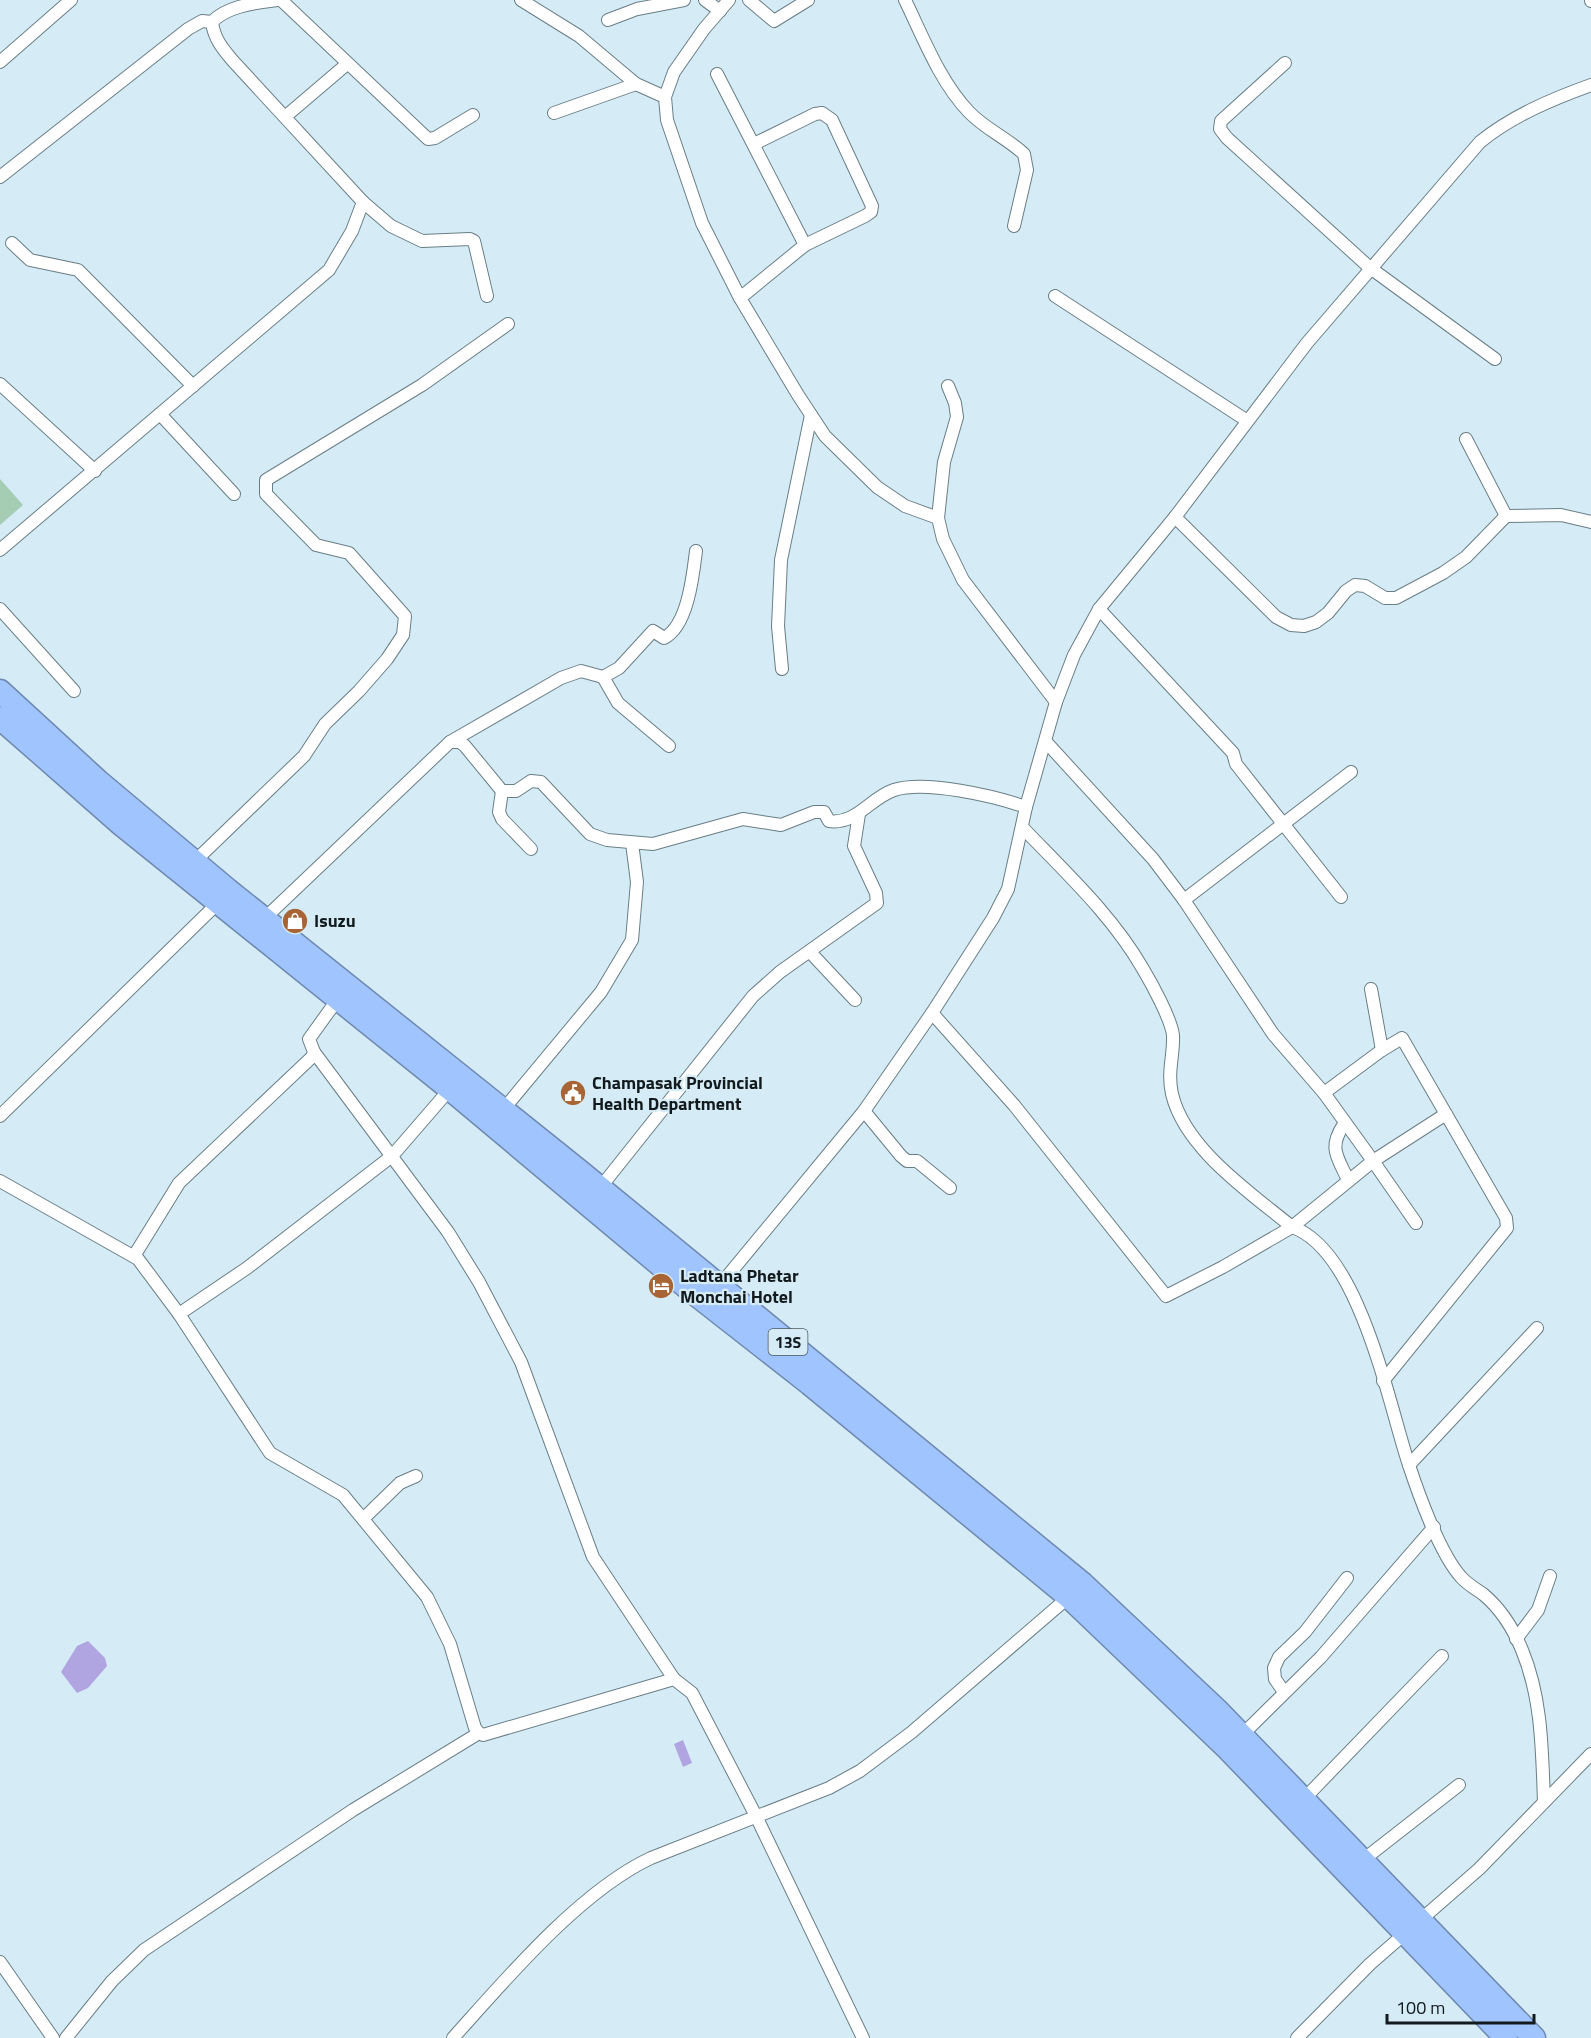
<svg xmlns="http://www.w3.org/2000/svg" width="1591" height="2038" font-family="'Titillium Web',sans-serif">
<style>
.green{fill:#a5cdb4}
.water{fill:#b1a5e1}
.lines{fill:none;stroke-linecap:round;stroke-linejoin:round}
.street-casing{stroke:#697e86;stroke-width:14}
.highway-casing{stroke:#6e88af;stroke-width:25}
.street{stroke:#fff;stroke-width:12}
.highway{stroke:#a0c4fd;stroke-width:22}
.labels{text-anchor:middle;stroke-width:4.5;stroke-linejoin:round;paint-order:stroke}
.shield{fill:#d5ecf6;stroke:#4c595e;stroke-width:1.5}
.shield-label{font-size:16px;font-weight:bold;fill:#121a1d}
.poi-label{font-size:18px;font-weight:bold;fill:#121a1d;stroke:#d5ecf6;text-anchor:start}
</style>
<rect width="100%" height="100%" fill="#d5ecf6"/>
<path class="green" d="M0,479L23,505L0,525Z"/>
<g class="water">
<path d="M88,1641L105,1658L107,1666L88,1688L77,1693L61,1672L77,1646Z"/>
<path d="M683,1740L692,1763L683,1767L674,1744Z"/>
</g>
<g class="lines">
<g class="street-casing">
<g id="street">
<path d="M281,0L428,139L435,138L473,115"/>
<path d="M521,0L579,36L636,84L665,97"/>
<path d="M705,0L720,11"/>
<path d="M729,0L704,29L674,72L665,97L667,120L702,223L740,298L798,395L825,436L877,487L905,506L938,518"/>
<path d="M749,0L774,21L808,0"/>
<path d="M905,0C923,37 940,82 969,112C985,129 1007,138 1024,154L1027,170L1014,226"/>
<path d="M1591,0V1"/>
<path d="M608,20L637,9L684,0"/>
<path d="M212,22C227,6 255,3 277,0"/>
<path d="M0,62L71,0"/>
<path d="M1285,63L1221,121L1220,129L1227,138L1369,267L1495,359"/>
<path d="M717,74L805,245"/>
<path d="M554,113L636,84"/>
<path d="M286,116L347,64"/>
<path d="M0,177L188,29L202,21L212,22"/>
<path d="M363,202L391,226L422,241L470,239L474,241L487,296"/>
<path d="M12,243L30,260L78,270L193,386"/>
<path d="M1055,296L1246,420"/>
<path d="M740,298L805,245L865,216L871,212L872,206L832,120L822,113L815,114L754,144"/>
<path d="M0,384L95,471"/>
<path d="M948,386L955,403L957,417L944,462L938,518L943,539L963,580L1056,702"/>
<path d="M160,414L234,494"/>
<path d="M1466,439L1506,516"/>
<path d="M1175,517L1276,617L1291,625L1304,626L1316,622L1328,613L1346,591L1355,585L1365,586L1385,598H1396L1443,573L1466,557L1506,516L1561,515L1591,522"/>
<path d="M0,550L329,270L352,231L363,202L233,61C223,49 214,39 212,22"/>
<path d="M0,609L74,691"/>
<path d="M1099,609L1233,753L1236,764L1341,897"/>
<path d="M782,669L778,626L781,560L811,415"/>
<path d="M603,677L618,703L669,746"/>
<path d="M450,742H460L465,746L502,791H516L531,781L541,782L590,834L607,840L653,844L743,819L781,825L814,812H824L829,821C856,825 870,798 894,790C926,780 994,796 1026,807"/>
<path d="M1047,743L1153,859L1184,900L1273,1034L1324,1093L1382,1050L1402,1038L1506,1218L1507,1228L1383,1381"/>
<path d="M502,791L499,812L502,819L531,849"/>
<path d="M1022,827C1065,872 1112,915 1143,969C1152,984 1171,1019 1173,1035C1174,1055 1167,1072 1172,1094C1185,1149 1251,1193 1292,1227L1373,1161L1324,1093"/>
<path d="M194,862L304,756L325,724L359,691L387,659L403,635L405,616L349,553L316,545L266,494V480L422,385L508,324"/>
<path d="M1184,900L1351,772"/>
<path d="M265,918L450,742L561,678L581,671L603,677L619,668L653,631L664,638C688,626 693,575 696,551"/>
<path d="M810,952L855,1000"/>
<path d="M1371,989L1382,1050"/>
<path d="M932,1013L1014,1105L1166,1296L1223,1267L1292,1227C1359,1250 1388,1401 1408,1462C1418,1493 1440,1554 1461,1577C1467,1584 1476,1589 1483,1594C1501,1609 1513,1628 1522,1650C1542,1698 1542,1750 1544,1802"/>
<path d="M314,1052L448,1232L479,1282L521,1362L593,1557L674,1679"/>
<path d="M503,1110L601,992L632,940L637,882L632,843"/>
<path d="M864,1111L901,1156L907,1161H917L950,1188"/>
<path d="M0,1116L222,899"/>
<path d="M1344,1124C1328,1148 1337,1156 1348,1180"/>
<path d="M0,1181L138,1259L179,1314L270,1453L343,1495L427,1597L450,1644L475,1728L479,1733"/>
<path d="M600,1188L753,996L780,972L877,903L876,893L854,846L859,814"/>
<path d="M1416,1223L1373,1161L1446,1114"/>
<path d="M134,1256L179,1183L312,1057L314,1052L309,1039L340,996"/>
<path d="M716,1290L864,1111L932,1013L993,918L1008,889L1026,807L1056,702L1074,655L1099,609L1175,517L1307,343L1480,142C1512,116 1552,99 1591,85"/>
<path d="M179,1314L247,1268L392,1156L450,1089"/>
<path d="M1409,1465L1537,1328"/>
<path d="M364,1518L400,1483L416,1476"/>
<path d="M1516,1639L1538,1610L1550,1576"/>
<path d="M1284,1692L1275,1679L1274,1668L1279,1657L1305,1632L1347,1578"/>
<path d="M1242,1735L1321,1657L1434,1527"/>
<path d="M1304,1799L1442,1656"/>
<path d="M1363,1860L1459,1785"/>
<path d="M0,1962L53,2038"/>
<path d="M66,2038L112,1981L144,1950L353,1810L479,1733L483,1735L674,1679L692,1693L756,1816L863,2038"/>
<path d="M453,2038C505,1980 580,1891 651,1858L829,1788L860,1771L912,1732L1071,1595"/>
<path d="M1297,2038L1370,1964L1479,1869L1591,1754"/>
</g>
</g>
<g class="highway-casing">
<g id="highway">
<path d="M0,691L98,781L228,890L577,1169L1083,1584L1216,1709L1534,2038"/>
<path d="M0,718L122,825L450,1089L690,1290L810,1384L1069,1597L1228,1749L1506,2038"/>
</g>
</g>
<use href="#street" class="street"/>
<use href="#highway" class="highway"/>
</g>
<defs>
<g id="shop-disc" transform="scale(1.35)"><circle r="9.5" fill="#a86434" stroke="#d5ecf6"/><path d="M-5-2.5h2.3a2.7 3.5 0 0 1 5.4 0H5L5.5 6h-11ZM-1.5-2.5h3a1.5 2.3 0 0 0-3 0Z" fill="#fff"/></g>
<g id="civic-disc" transform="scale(1.35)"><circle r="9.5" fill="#a86434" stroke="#d5ecf6"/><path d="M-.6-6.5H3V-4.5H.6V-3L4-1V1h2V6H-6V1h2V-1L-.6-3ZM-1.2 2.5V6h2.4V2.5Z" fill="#fff"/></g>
<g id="hotel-disc" transform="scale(1.35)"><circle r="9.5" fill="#a86434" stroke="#d5ecf6"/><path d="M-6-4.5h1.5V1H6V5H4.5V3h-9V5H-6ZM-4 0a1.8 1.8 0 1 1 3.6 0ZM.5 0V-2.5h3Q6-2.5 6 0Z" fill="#fff"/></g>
</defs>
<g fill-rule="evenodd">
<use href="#shop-disc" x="295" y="921"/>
<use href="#civic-disc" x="573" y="1093"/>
<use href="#hotel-disc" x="661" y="1286"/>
</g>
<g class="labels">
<rect class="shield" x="768.5" y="1329" width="39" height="26" rx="4.5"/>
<g class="shield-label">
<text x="788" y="1348">13S</text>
</g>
<g class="poi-label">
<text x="314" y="927">Isuzu</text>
<text x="592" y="1089">Champasak Provincial<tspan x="592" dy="21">Health Department</tspan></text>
<text x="680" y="1282">Ladtana Phetar<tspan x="680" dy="21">Monchai Hotel</tspan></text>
</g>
</g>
<path d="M1387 2014v9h147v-9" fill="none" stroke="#121a1d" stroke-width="3"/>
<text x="1396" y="2014" font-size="18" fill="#121a1d" stroke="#d5ecf6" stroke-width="4.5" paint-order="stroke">100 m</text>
</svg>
